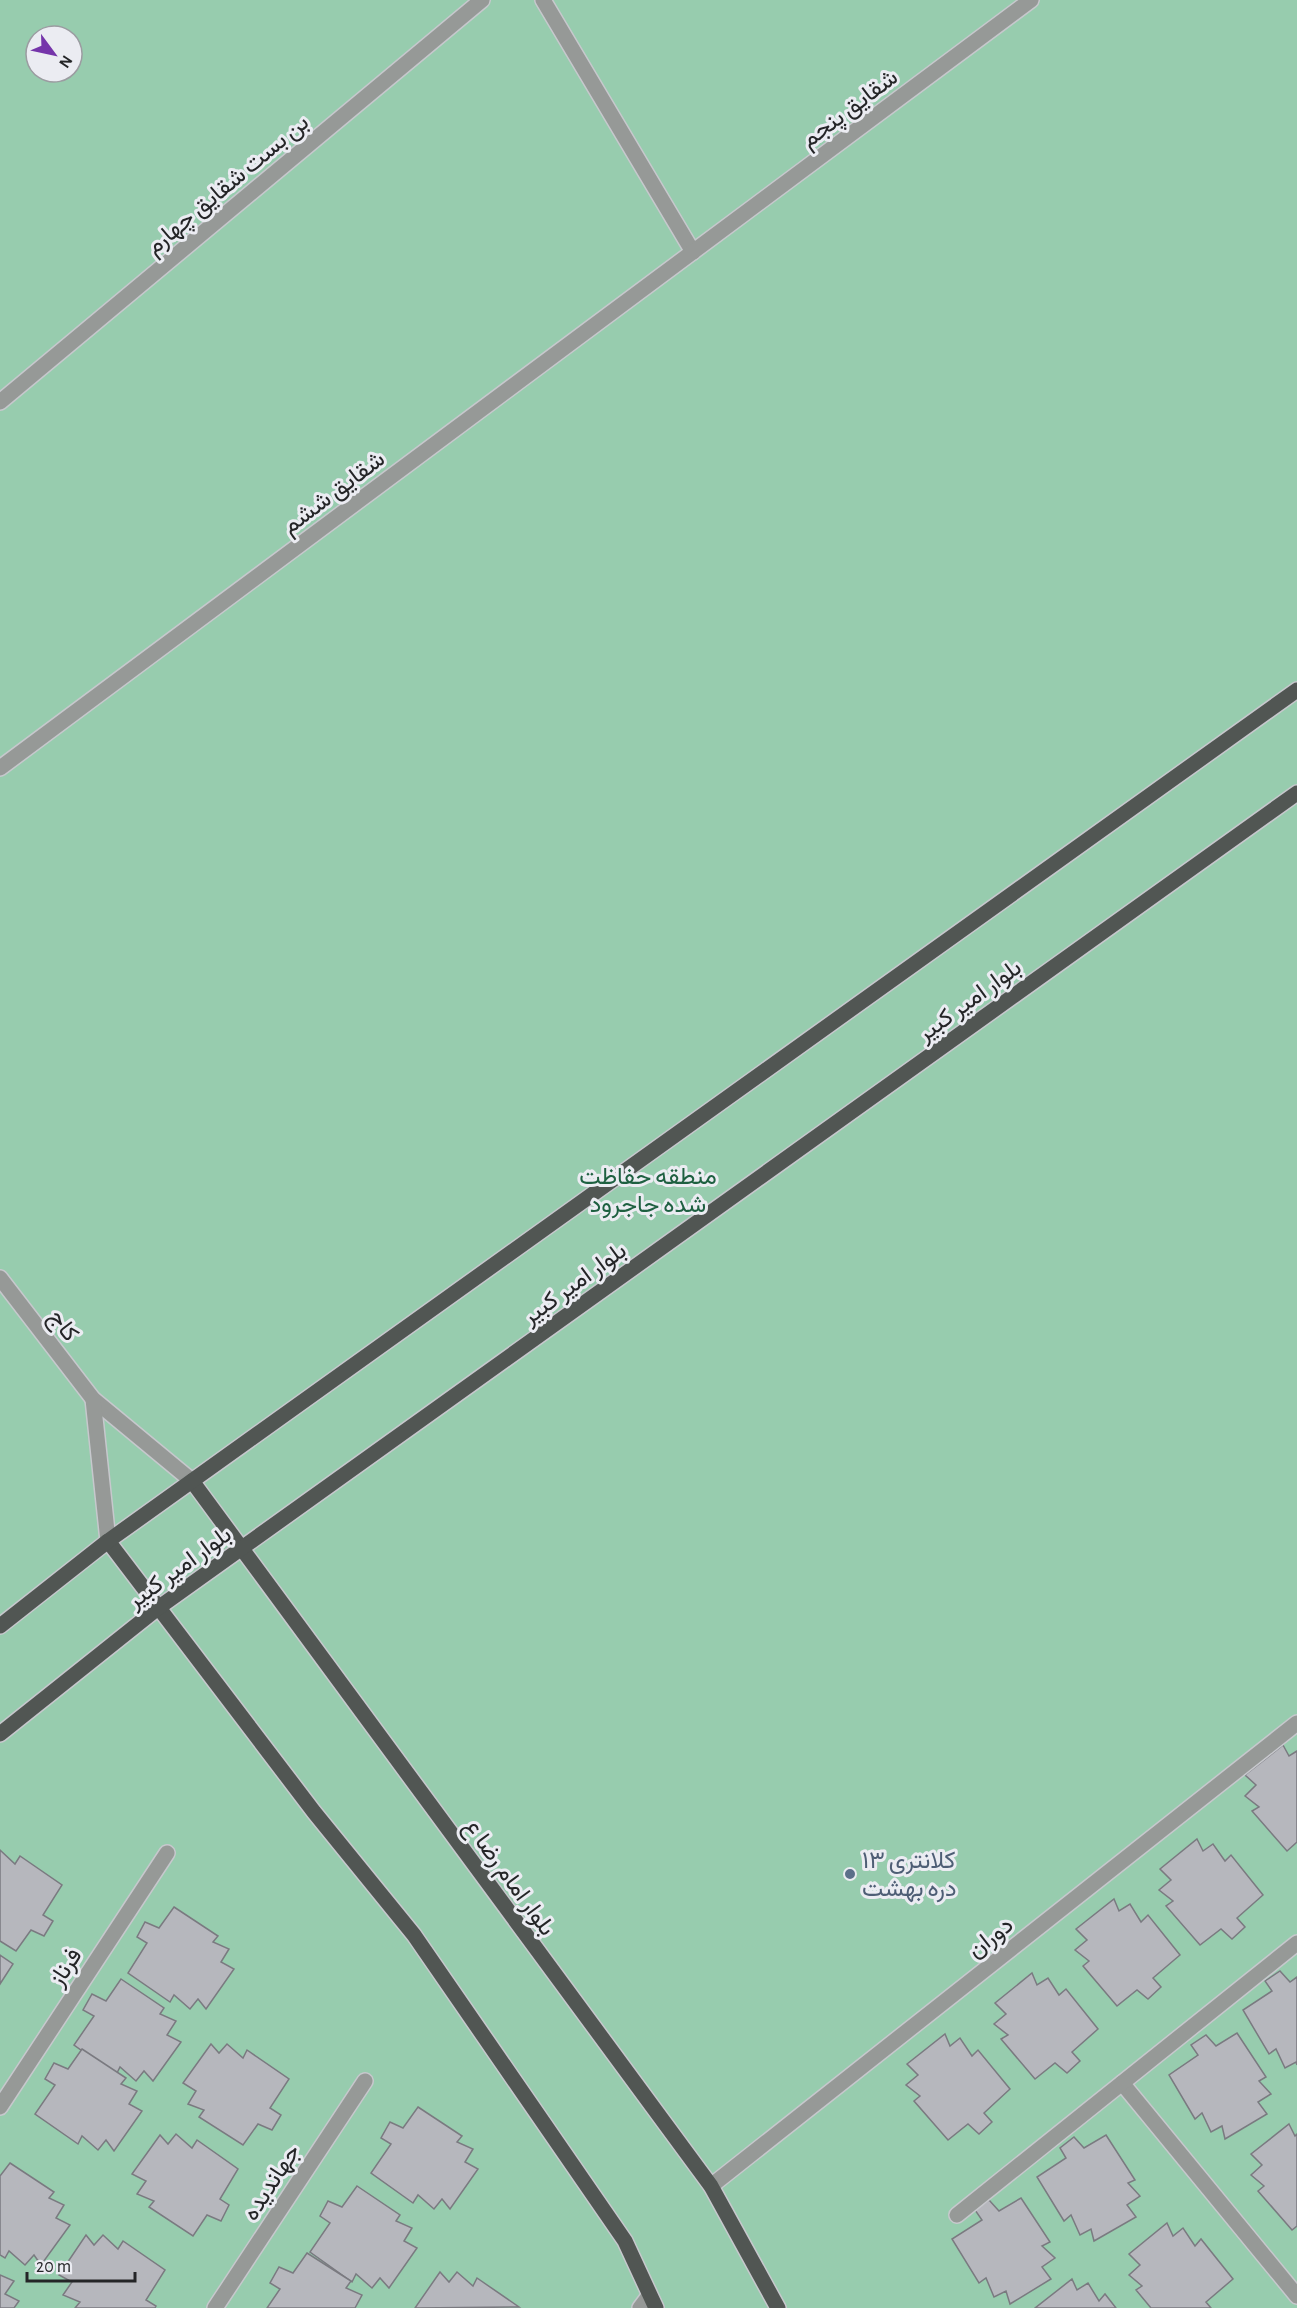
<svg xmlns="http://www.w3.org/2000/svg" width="1297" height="2308" font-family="'Alegreya Sans',Vazirmatn,sans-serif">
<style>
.green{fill:#97ccae;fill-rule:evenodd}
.building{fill:#b6b7bd;stroke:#7a7a80;stroke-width:1.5}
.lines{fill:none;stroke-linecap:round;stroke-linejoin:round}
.minor-casing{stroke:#c7c8cd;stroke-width:18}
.major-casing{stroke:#c7c8cd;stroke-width:18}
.minor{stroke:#969997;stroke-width:15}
.major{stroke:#515653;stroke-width:15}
.service-dot{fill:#5c6f8a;stroke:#ebecf2;stroke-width:2}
.labels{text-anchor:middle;stroke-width:6;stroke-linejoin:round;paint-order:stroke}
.street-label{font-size:24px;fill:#242527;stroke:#ebecf2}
.park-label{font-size:24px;fill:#1e6041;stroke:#ebecf2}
.service-label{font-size:24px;fill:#4e5e75;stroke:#ebecf2;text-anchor:start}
</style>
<rect width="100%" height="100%" fill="#ebecf2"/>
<path class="green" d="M0,0H1297V2308H0ZM36,36H72V72H36Z"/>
<g class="building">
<path d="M1283,1745L1289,1756L1297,1751V1842L1287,1851L1252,1811L1259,1807L1245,1796L1256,1785L1245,1775Z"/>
<path d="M1197,1839L1203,1851L1213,1844L1225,1861L1231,1855L1263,1895L1237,1918L1245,1927L1232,1939L1221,1929L1200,1945L1166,1906L1173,1901L1159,1890L1171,1880L1160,1869Z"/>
<path d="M0,1850L15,1864L20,1856L62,1885L43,1915L53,1921L44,1936L31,1930L16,1951L0,1941Z"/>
<path d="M1114,1899L1119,1911L1130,1904L1141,1922L1148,1915L1180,1955L1153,1978L1161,1987L1148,1999L1137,1990L1117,2006L1083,1966L1089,1961L1075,1950L1087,1940L1076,1929Z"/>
<path d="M174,1907L218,1936L213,1942L229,1949L221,1962L234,1969L206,2009L198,1999L190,2009L174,1995L170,2002L128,1973L147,1943L137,1937L145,1922L159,1928Z"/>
<path d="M0,1955L13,1964L0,1984Z"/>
<path d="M1280,1971L1290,1982L1297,1977V2065L1296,2062L1285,2068L1276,2049L1269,2054L1243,2010L1272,1991L1265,1981Z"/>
<path d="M1032,1973L1037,1985L1048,1978L1059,1995L1066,1989L1098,2029L1072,2052L1080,2061L1067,2073L1055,2063L1035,2079L1001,2039L1008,2035L994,2024L1006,2014L995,2003Z"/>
<path d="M121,1979L164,2008L160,2014L176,2021L167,2035L181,2042L153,2081L144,2071L136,2081L120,2067L116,2075L74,2045L94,2016L83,2010L92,1994L106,2001Z"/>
<path d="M1237,2033L1266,2077L1259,2081L1271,2094L1258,2102L1267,2114L1225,2139L1222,2126L1211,2132L1202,2113L1195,2119L1169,2075L1198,2055L1191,2045L1206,2035L1216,2046Z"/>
<path d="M945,2034L950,2046L960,2038L972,2056L978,2050L1010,2089L984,2113L992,2122L979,2134L968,2124L948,2140L914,2101L920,2096L906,2085L918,2075L907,2064Z"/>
<path d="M211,2044L219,2053L227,2044L243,2058L247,2050L289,2079L270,2108L281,2115L272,2130L258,2124L243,2145L199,2117L204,2110L188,2104L196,2091L183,2083Z"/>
<path d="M82,2049L126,2078L121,2084L137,2091L129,2104L142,2111L114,2151L106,2140L98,2150L82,2136L78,2144L35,2114L55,2085L45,2079L54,2063L68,2069Z"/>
<path d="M418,2107L462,2136L457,2142L473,2149L465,2162L478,2169L450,2209L442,2199L434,2209L418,2195L413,2203L371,2173L391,2144L381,2138L390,2122L403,2128Z"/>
<path d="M1289,2124L1295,2136L1297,2134V2226L1292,2230L1258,2191L1264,2186L1251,2175L1262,2165L1251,2154Z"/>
<path d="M176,2134L192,2148L197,2140L238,2169L220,2199L229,2205L221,2221L207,2215L193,2236L149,2207L154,2201L137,2194L146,2181L132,2174L160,2135L168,2144Z"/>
<path d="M1106,2135L1135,2180L1128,2183L1140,2196L1127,2205L1136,2217L1094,2241L1091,2229L1080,2235L1071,2215L1064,2221L1037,2177L1066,2158L1060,2148L1074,2137L1084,2148Z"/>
<path d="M10,2163L54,2192L49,2198L64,2205L56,2218L70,2225L41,2265L34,2255L25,2265L9,2251L5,2258L0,2255V2176Z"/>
<path d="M357,2186L400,2215L396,2221L412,2228L404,2241L417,2248L389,2288L380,2278L372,2288L356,2274L352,2282L310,2252L330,2223L320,2216L328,2201L342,2207Z"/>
<path d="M1021,2198L1050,2242L1042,2246L1055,2258L1042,2267L1051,2279L1010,2304L1006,2291L994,2297L986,2278L979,2283L952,2239L982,2220L975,2210L989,2200L999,2211Z"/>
<path d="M1167,2223L1173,2236L1183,2228L1195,2246L1201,2239L1233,2279L1206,2302L1211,2308H1151L1136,2290L1142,2286L1129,2275L1140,2265L1129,2254Z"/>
<path d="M86,2235L94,2245L103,2235L118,2249L123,2241L165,2270L146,2300L156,2306L155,2308H75L80,2302L63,2295L72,2282L59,2275Z"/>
<path d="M307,2253L351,2281L346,2288L362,2295L355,2308H267L280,2289L270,2283L279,2267L293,2273Z"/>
<path d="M440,2272L449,2282L457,2272L473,2286L477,2278L519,2307L415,2308Z"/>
<path d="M0,2275L14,2281L5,2294L19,2301L14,2308H0Z"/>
<path d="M1072,2279L1077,2290L1088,2283L1099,2301L1105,2294L1116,2308H1035Z"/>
</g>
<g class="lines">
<g class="minor-casing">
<g id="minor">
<path d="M543,0L693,252"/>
<path d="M0,402L482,0"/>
<path d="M0,768L1031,0"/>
<path d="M0,1278L93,1399L192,1481"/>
<path d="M93,1399L108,1541"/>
<path d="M1122,2083L1297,2296"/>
<path d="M0,2107L167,1853"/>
<path d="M711,2186L1297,1723"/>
<path d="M957,2215L1297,1943"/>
<path d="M215,2308L365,2081"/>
<path d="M640,2308L649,2296"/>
</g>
</g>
<g class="major-casing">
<g id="major">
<path d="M192,1481L711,2186L778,2308"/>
<path d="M108,1541L314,1812L414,1935L625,2241L656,2308"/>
<path d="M0,1626L108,1541L1297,690"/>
<path d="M0,1734L158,1608L1297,793"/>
</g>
</g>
<use href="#minor" class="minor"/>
<use href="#major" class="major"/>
</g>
<circle class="service-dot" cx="850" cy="1874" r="6"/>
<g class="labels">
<g class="street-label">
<text transform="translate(849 108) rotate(-37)" y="8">شقایق پنجم</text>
<text transform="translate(227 184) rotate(-40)" y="8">بن بست شقایق چهارم</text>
<text transform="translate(333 492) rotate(-37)" y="8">شقایق ششم</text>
<text transform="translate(969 1000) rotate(-36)" y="8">بلوار امیر کبیر</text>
<text transform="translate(574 1283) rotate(-36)" y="8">بلوار امیر کبیر</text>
<text transform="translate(64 1325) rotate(53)" y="8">کاج</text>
<text transform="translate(179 1567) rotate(-36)" y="8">بلوار امیر کبیر</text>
<text transform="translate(510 1877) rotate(54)" y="8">بلوار امام رضا ع</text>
<text transform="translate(990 1937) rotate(-38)" y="8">دوران</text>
<text transform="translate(65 1967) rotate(-57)" y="8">فرناز</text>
<text transform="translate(271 2182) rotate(-57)" y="8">جهاندیده</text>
</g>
<g class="park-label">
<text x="648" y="1184">منطقه حفاظت<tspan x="648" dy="28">شده جاجرود</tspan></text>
</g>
<g class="service-label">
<text x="862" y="1868">کلانتری ۱۳<tspan x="862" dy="28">دره بهشت</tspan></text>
</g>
</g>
<g transform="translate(54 54) rotate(123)"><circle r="28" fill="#ebecf2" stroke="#9b9ca1" stroke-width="1.5"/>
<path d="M0-4.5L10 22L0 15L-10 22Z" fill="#7535aa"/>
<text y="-9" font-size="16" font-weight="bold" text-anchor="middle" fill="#242527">N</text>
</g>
<path d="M27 2272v9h108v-9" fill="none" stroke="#242527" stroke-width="3"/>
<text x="36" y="2272" font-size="18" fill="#242527" stroke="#ebecf2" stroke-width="4.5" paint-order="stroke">20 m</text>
</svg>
